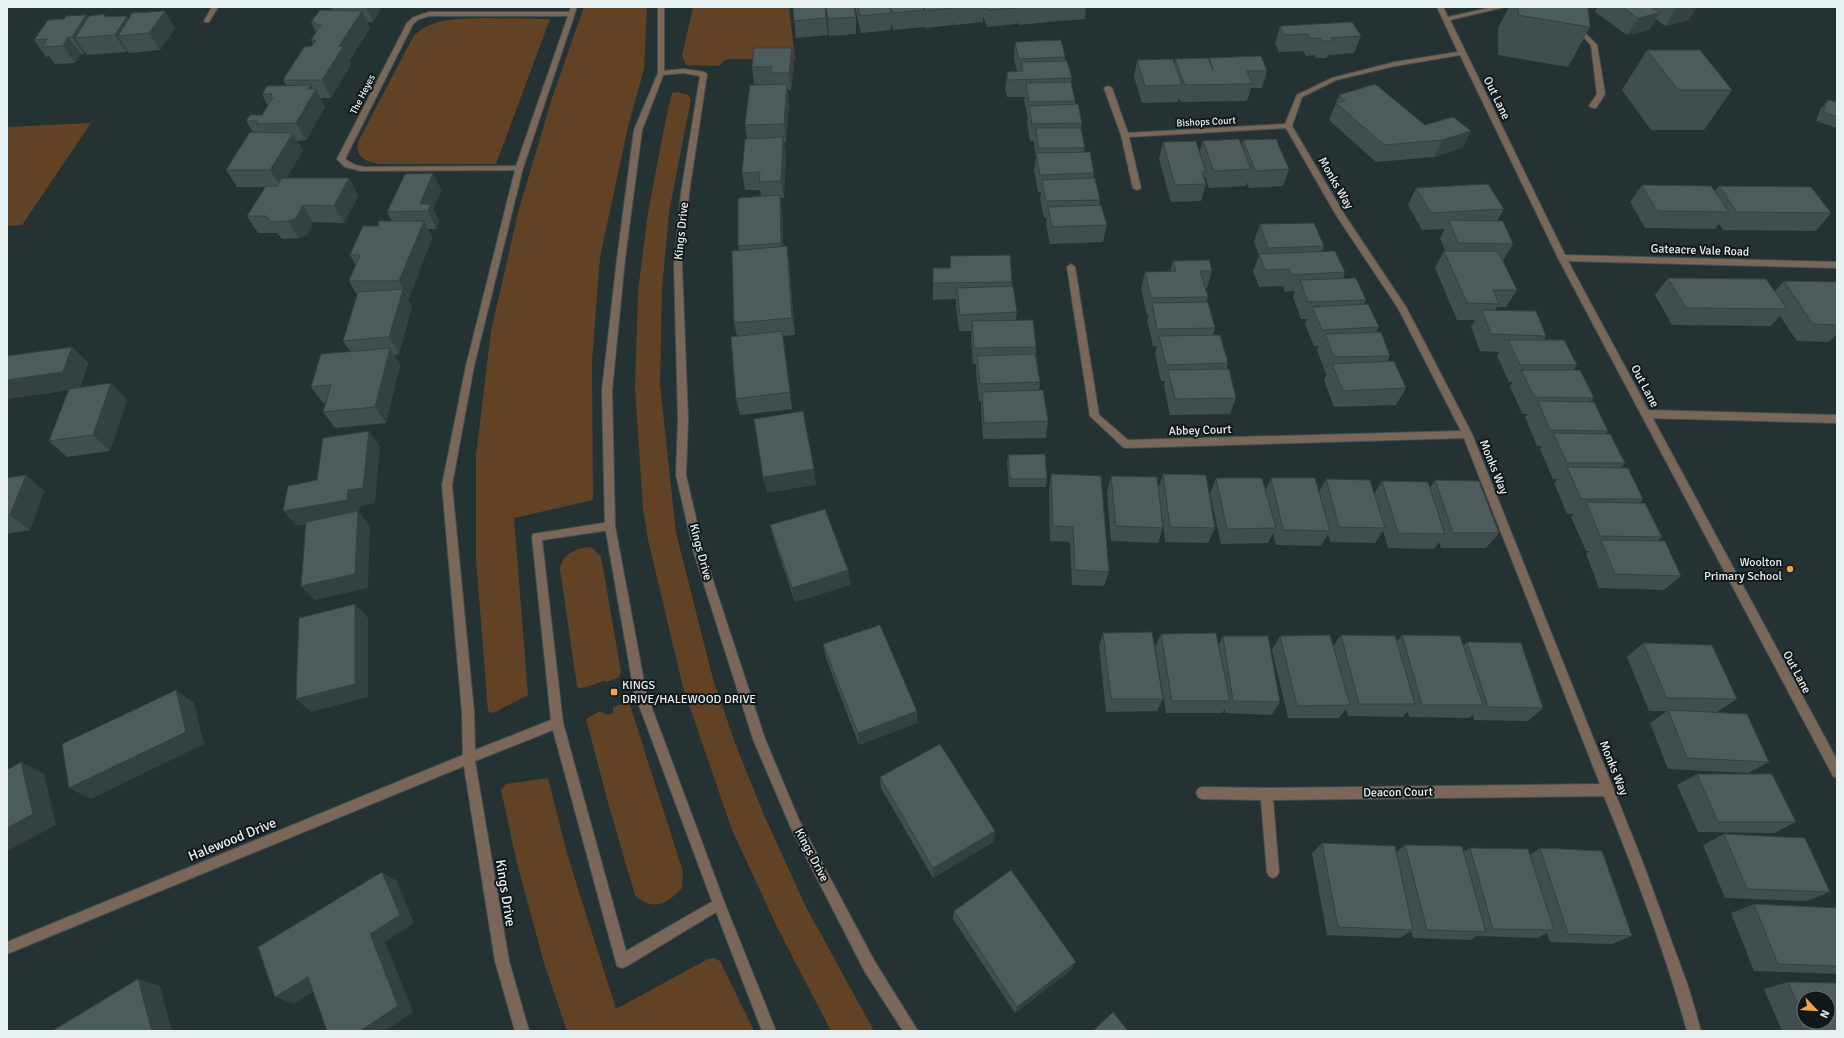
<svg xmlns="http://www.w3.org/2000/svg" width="1844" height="1038" font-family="Signika,sans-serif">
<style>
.green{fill:#624225}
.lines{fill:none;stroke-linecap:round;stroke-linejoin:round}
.service-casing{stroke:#435051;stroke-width:2}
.minor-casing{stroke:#435051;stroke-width:2}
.tertiary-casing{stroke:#435051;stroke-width:2}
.service{fill:#7b6758;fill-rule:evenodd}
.minor{fill:#7b6758;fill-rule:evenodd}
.tertiary{fill:#7b6758;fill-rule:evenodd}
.wall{fill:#414e4f;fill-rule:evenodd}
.shaded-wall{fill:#354040}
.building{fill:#4c5b5c;stroke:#354040}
.poi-dot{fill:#f9a04c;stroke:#121819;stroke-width:1.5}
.labels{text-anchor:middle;stroke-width:4;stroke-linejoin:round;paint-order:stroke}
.far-street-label{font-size:10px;fill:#e7f0f1;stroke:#121819}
.street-label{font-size:12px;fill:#e7f0f1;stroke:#121819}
.poi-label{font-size:12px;fill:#e7f0f1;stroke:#121819;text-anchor:end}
.near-street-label{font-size:14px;fill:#e7f0f1;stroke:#121819}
</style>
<rect width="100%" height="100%" fill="#243233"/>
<g class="green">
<path d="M584,7H647L644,69L628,127L600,257L592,361L593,500L514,518L528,695L493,713L488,711L476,559V456L491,331L519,209L552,98Z"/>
<path d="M693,7H789L795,59H730L723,61L719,66L686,65L682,56Z"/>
<path d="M484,18L550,19L496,164H380C366,162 353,157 359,140L413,37C431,17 459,19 484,18Z"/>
<path d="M678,92L688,95L691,99L669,212L662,289L660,384L676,533L713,679L735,743L764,815L806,907L874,1031H831L777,927L732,830L683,687L648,540L643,508L635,389L638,291L648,213L665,123L672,93Z"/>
<path d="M91,123L22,225L7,226V127Z"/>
<path d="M587,547L592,548L601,556L621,672L619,677L607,682L604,681C595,683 589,688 579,688L577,686L560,569C562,555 574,549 587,547Z"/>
<path d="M629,702L683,872L682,888C667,904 653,912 635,895L610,810L586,719L600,711L608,715L613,713V707Z"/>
<path d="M548,778L568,857L616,1009L708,959L714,958L720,961L754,1031H567L544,963L517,863L501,790L506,784Z"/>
</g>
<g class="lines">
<g class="service-casing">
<path id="service" d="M1646,410L1837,415V423L1646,418L1641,414Z"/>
</g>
<g class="minor-casing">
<g id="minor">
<path d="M212,7H218L209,22H205L204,21Z"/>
<path d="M571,7H577L523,168L474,366L452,485L474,712L475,750L551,720L532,537L533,534L610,522L614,523L615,526L614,529L610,530L542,540L563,723L626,951L715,900L719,898L723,900L725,904L723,908L627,966L622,968L617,966L553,730L475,761L509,961L529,1031H515L495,961L464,766L7,954V942L463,755L462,712L442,485L466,366L515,170L361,171L345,167L337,159L407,23L414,17L429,12H569ZM429,16H568L516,166L365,167L355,165L345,159L413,24L419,19Z"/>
<path d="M1437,7H1443L1448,17L1493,7H1505L1450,20L1565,255L1837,262V268L1568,261L1837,760V778L1833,776L1558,258L1460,55L1395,66L1336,80L1302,97L1292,126L1344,214L1406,307L1472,434L1643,863L1689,989L1701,1031H1687C1665,951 1635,873 1604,796L1273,800L1279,872L1277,876L1273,878L1269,876L1267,872L1261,800L1202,799L1198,797L1196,793L1198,789L1202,787L1267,788L1600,784L1464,438L1126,448L1123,447L1090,416L1067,267L1071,264L1075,267L1099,415L1128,440L1461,431L1398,308L1336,215L1286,128L1129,137L1141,188L1137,190L1133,188L1121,135L1104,88L1108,86L1112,88L1128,133L1285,124L1297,95L1332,78L1395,62L1458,52Z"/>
<path d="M1577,25L1597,45L1605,94L1596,108H1593L1589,106L1597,94L1591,45L1574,27Z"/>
<path d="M684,69L704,72L707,74L689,193L682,265L688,419L686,475L704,553L765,739L799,820L875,962L918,1031H903L865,972L791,828L753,739L694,553L676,475L678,419L674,265L681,193L700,76L684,73L661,75L658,73L661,71Z"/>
</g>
</g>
<g class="tertiary-casing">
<path id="tertiary" d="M658,7H664V73L642,130L625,259L612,390L615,526L646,692L725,904L776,1031H762L713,904L634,692L605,526L602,390L617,259L634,130L658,73Z"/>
</g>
<use href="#service" class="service"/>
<use href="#minor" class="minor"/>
<use href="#tertiary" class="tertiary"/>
</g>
<g class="wall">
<path d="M330,7H382L373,22H367L370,28L349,61L351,64L331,98H320L325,107L306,140L297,141L303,150L286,178H349L358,196L344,223L313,222L307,235L299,238L282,239L277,233H258L247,216L265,187H237L226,170L253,132L246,121L262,115L268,106L262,94L286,85L283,80L313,44L311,40L316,32L311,22L332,10Z"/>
<path d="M793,7L826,18L828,35L796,38Z"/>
<path d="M826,7H854L856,17V34L829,36Z"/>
<path d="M855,7H1086L1085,19L1050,22V20L1049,22L1019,25L1017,21V24L987,27L983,16V22L954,25L953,21V25L925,28L924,25V27L893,30L891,23V30L861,33L856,12Z"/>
<path d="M1509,7H1588L1590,27L1568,67L1498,55V28Z"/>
<path d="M1598,7H1697L1689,20L1665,26L1656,19L1649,30L1627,35L1595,12Z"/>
<path d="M104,14L106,17L127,16L128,18L175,28L160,50L129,53L127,50L126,52L87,55L85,52L84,54H81L75,63L55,64L49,56L46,57L34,40L64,19L86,15L87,18Z"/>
<path d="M1280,26L1361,36L1354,53L1328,55L1327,58H1316L1314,55L1306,56L1303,51L1279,52L1275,43Z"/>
<path d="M1015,42L1065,57V61L1072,78L1071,82L1075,101V104L1082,123L1081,128L1085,148L1084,152L1094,173L1093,178L1100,200L1099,205L1107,225L1103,242L1050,244L1046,224L1047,218H1044L1040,198L1041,192H1038L1034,170L1036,158L1034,145V141H1030L1027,123L1028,119L1024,100L1025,97H1007L1005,89L1007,72L1017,71L1014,59Z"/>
<path d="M792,48L794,65L791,90H788L789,102L786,142H784L786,154L784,198H780L782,212L783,247L787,246L789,263L795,335L783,336L792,409L740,415L736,399L737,336L734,323L739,250L738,246L761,196L760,190H745L742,173L747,138L745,125L773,85V84H754L752,67Z"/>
<path d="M1647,50L1732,90L1704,130H1651L1622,90Z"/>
<path d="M1209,58L1267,71L1262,88H1251L1247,101L1181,102L1179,98L1178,102L1142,103L1134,77L1137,60L1174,63L1175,59L1209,60Z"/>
<path d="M1339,95L1425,125L1471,131L1462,148L1434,157L1376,162L1329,120Z"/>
<path d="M1828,100L1837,102V128L1816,121L1821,108Z"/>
<path d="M1243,140L1289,169L1283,186L1249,188L1247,182L1246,186L1209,188L1205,176L1204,178L1206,184L1201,201L1171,202L1159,159L1163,142L1199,153L1203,141L1241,145Z"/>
<path d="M433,173L441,190L433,209L439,221L436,229H428L432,238L409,298H407L412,306L399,354L394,355L400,365L386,423L335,428L323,412L326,403H323L311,387L350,351L343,341L357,295L349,281L356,266L350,255L378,226L392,221L387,212Z"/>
<path d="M1642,185L1715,191L1719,186L1831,213L1816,231L1723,230L1719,224L1715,229L1645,228L1630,202Z"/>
<path d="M1416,188L1504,209L1497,221L1513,244L1503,261L1517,290L1506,307H1497L1495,310L1546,336L1544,340L1577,365L1573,370L1594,398L1590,402L1608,431L1606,433L1625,463L1620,468L1643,499L1640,503L1662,537L1657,541L1681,576L1664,590L1599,588L1586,554L1589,551H1586L1571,517L1574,514H1567L1554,483L1558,479H1553L1540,449L1542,446H1537L1525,417L1528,414H1522L1510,386L1513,382H1509L1497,356L1500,352L1480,351L1471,327L1475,320H1457L1435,268L1444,251H1445L1440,238L1445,229L1422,230L1408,205Z"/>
<path d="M1260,224L1324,246L1322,251L1345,272L1343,279L1366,300L1364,304L1379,327L1376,332L1390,356L1387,362L1406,388L1396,405L1334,407L1324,380L1327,374H1326L1317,350L1319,346H1314L1305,324L1307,319H1301L1293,297L1295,291L1285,292L1283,286L1259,287L1253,271L1259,256L1254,241Z"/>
<path d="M950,256L1012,282V286L1017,312L1016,320L1036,347V354L1040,382L1039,390L1048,421L1046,438L983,439L981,408V401H979L976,372V364H973L971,337L972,331H959L956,305V299L933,300V268H950Z"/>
<path d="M1173,261L1212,271L1207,288H1205L1208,297L1206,302L1215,328L1213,335L1228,363L1226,369L1236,398L1230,414L1170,415L1164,386L1165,381H1161L1155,353L1157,346H1153L1147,320L1149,315H1147L1141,289L1145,272H1170Z"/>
<path d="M1668,278L1775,291L1784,281L1837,282V334L1829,342L1797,341L1780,316L1771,326L1672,325L1655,295Z"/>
<path d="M72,347L88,363L80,388L111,383L127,400L110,451L67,457L49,441L69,390L7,399V355L8,356Z"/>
<path d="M1008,455L1047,479L1046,487H1009L1007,463Z"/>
<path d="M1051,474L1109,572L1104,586L1072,585L1070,542L1050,541L1049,490Z"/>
<path d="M1163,474L1215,528L1208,543L1165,542L1162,516L1163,528L1158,543L1111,541L1107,492L1111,476L1158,490Z"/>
<path d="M26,475L44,491L30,530L7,534V478Z"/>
<path d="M1216,478L1266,490L1271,478L1319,492L1326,479L1374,494L1382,481L1430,488L1435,480L1499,533L1486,548H1441L1439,542L1434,549L1388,548L1383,531L1375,543L1330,542L1328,534L1321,546L1276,545L1273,533L1268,543L1221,544L1210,494Z"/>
<path d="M770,525L848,570L850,585L795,602L774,540Z"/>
<path d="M1103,633L1163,699L1157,711L1106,712L1099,646Z"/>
<path d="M1161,634L1219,644L1223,636L1280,702L1272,715L1225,713V709L1222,713H1166L1155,647Z"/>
<path d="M1341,635L1397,641L1402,635L1463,646L1467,642L1543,708L1528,721L1474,720L1473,715L1469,718L1409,717L1408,711L1403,717L1348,716L1346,709L1339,718H1288L1272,650L1280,636L1333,646Z"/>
<path d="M1643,643L1737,699L1717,712H1701L1769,762L1748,773L1668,769L1650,723L1667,711H1649L1627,657Z"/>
<path d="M823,644L917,711V723L859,745L826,658Z"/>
<path d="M1697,774L1796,822L1774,833L1698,832L1677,785Z"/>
<path d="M880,777L995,831L993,842L933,878L881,788Z"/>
<path d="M1724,834L1830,892L1806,901L1725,898L1703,845Z"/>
<path d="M1322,843L1396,852L1405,845L1463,852L1470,848L1530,855L1540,848L1632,936L1612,944L1550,942L1547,933L1537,938L1477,936L1470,940L1413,938L1411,931L1400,938L1327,935L1312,853Z"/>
<path d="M1754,904L1837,908V974L1754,971L1731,913Z"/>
<path d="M954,911L1071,970L1015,1013L953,919Z"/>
<path d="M1788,982L1837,1031H1782L1764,989ZM1804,998L1828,1022H1804Z"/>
</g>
<g class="shaded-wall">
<path d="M366,7H382L373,22Z"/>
<path d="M1683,7H1697L1689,20L1665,26L1676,9Z"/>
<path d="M165,11L175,28L160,50L149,33Z"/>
<path d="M362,11L370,28L349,61L351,64L331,98L322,80L339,46Z"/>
<path d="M1660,13L1649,30L1627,35L1638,18Z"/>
<path d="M104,14L116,31L127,16L138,33L118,36L127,50L126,52L115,35Z"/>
<path d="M86,15L97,32L75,38L85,52L84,54L72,37Z"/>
<path d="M68,37L81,54L75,63L63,46Z"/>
<path d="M792,48L794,65L791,90L789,73Z"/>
<path d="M787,84L789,102L786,142L784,124Z"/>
<path d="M311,85L314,92L316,89L325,107L306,140L296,123L308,89Z"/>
<path d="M1471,131L1462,148L1434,157L1442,140Z"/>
<path d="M293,133L303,150L281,187L270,170Z"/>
<path d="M783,137L786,154L784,198L781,181Z"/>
<path d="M433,173L441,190L433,209L439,221L436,229L428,211L420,204Z"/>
<path d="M349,178L358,196L344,223L334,206Z"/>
<path d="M780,195L782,212L784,260L781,243Z"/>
<path d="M303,205L313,222L307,235L299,238L288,221Z"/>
<path d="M424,221L432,238L409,298L399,281Z"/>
<path d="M787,246L789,263L795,335L792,318Z"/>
<path d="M403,289L412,306L399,354L389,337Z"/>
<path d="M782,331L785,348L792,409L790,392Z"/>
<path d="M72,347L88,363L80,388L7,399V380Z"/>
<path d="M390,348L400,365L386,423L375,407Z"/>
<path d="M111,383L127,400L110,451L93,435Z"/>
<path d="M369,431L380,447L375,503L360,506L359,512L370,526L368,588L315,600L301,586L358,515L297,526L283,511L348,490Z"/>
<path d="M814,469L816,485L767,493L763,477Z"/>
<path d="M26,475L44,491L30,530L10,515Z"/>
<path d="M848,570L850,585L795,602L792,588Z"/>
<path d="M355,604L368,618V697L311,712L296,699Z"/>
<path d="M176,690L194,703L204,744L91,799L69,788Z"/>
<path d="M917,711V723L859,745L858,733Z"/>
<path d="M21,762L44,774L56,825L7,851V828Z"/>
<path d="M995,831L993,842L933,878V868Z"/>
<path d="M382,872L397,881L414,923L385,942L413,1012L385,1031H360L370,934Z"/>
<path d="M1076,962L1071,970L1015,1013L1017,1007Z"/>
<path d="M308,977L325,984L294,1004L275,997Z"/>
<path d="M138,979L160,986L172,1031H152Z"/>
</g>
<g class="building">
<path d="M793,7H825L826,18L794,21Z"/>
<path d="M826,7H854L856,17L828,19Z"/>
<path d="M858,7H889L891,13L860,16Z"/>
<path d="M891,7H923L924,10L893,13Z"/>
<path d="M924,7H953L954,8L925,11Z"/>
<path d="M987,7H1018V8L988,10Z"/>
<path d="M1518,7H1588L1590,27L1518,15Z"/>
<path d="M1622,7H1651L1660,13L1638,18Z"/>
<path d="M1673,7H1683L1676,9Z"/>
<path d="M320,10L362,11L339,46L343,47L322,80H283L304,47L312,46L316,40H311L321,25H314L316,22H311Z"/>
<path d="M165,11L149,33L118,36L132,13Z"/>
<path d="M104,14L105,17L127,16L115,35L75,38L89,16Z"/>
<path d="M86,15L72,37H68L63,46L42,47L47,39L34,40L48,20L64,19L66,16Z"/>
<path d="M1352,22L1361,36L1331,38L1333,41H1322L1320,38L1311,39L1308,34L1284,35L1280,26Z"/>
<path d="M1061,40L1065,57L1019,59L1015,42Z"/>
<path d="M754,48H792L789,73H771L772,67H752Z"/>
<path d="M1647,50H1700L1732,90H1678Z"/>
<path d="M1261,56L1267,71H1247L1252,84L1185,85L1175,59L1208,58L1213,70L1209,58Z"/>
<path d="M1173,59L1182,85L1145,86L1137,60Z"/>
<path d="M1067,61L1072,78L1008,80L1007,72L1023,71L1021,62Z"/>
<path d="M1071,82L1075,101L1029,102L1026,83Z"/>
<path d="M787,84L784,124L745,125L750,85Z"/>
<path d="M1375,84L1425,125L1453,117L1471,131L1442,140L1384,145L1336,103L1345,101L1339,95Z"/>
<path d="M311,85L308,89H316L296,123L256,124L258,121H246L250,115H262L273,98H270L272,94H262L267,86Z"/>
<path d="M1828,100L1837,102V117L1823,112Z"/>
<path d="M1078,104L1082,123L1032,124L1029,106Z"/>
<path d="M1036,128H1081L1085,148H1038Z"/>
<path d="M250,132L293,133L270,170H226Z"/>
<path d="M783,137L781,181L759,182L760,172L742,173L745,139Z"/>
<path d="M1239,139L1251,169L1214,171L1203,141Z"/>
<path d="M1276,139L1289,169L1255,171L1243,140Z"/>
<path d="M1196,141L1206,172H1202L1206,184L1175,185L1163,142Z"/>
<path d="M1090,152L1094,173L1040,175L1036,153Z"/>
<path d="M433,173L420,204H431L428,211L387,212L405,174Z"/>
<path d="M282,178H349L334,206L303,205L296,218L288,221L271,222L266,216H247L266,186H277Z"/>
<path d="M1095,178L1100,200L1046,201L1042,180Z"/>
<path d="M1488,184L1504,209L1431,213L1416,188Z"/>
<path d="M1642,185L1711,186L1729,212L1657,211Z"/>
<path d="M1719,186L1811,187L1831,213L1737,212Z"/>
<path d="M780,195L781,243L738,246V198Z"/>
<path d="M1101,205L1107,225L1052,227L1048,207Z"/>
<path d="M1449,220L1503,221L1513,244L1458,243Z"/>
<path d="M379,221H424L399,281H349L360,255H350L363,226H378Z"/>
<path d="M1314,223L1324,246L1268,248L1260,224Z"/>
<path d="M787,246L792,318L734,323L732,251Z"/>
<path d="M1335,251L1345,272L1292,275L1289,269L1265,270L1259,254Z"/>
<path d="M1444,251H1498L1517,290H1493L1499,304L1467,303Z"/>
<path d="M1010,255L1012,282L933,283V268H951L950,256Z"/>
<path d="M1209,260L1212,271H1200L1208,297L1151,298L1145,272L1176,271L1173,261Z"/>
<path d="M1356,278L1366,300L1308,302L1300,280Z"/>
<path d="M1668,278L1766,279L1787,309L1686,308Z"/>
<path d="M1784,281L1837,282V325L1813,324Z"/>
<path d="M1013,286L1017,312L960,315L957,288Z"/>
<path d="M403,289L389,337L343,341L358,292Z"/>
<path d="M1208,302L1215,328L1157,329L1152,303Z"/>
<path d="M1368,304L1379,327L1322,330L1312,307Z"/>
<path d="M1482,310L1536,311L1546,336L1491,334Z"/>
<path d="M1033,320L1036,347L974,348L972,321Z"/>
<path d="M782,331L790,392L736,399L731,337Z"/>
<path d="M1381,332L1390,356L1334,357L1325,334Z"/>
<path d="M1220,335L1228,363L1166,365L1159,336Z"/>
<path d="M1508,340H1564L1577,365H1520Z"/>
<path d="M72,347L63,372L7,380V356Z"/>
<path d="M390,348L375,407L323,412L331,385L311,387L321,354Z"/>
<path d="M1035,354L1040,382L980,384L977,356Z"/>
<path d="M1394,361L1406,388L1343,391L1332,364Z"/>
<path d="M1229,369L1236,398L1175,399L1168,370Z"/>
<path d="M1521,370H1580L1594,398L1534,397Z"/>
<path d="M111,383L93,435L49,441L69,389Z"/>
<path d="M1043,390L1048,421L984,423L982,392Z"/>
<path d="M1538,401L1594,402L1608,431L1550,430Z"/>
<path d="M803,411L814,469L763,477L754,419Z"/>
<path d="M369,431L363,488L348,490L347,500L283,511L288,486L317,480L323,438Z"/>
<path d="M1553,433L1610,434L1625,463H1567Z"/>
<path d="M1045,454L1047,479H1010L1008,455Z"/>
<path d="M1567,467L1628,468L1643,499H1581Z"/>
<path d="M1051,474L1101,476L1109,572L1075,570L1073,527L1053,526Z"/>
<path d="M1163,474L1206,475L1215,528L1170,527Z"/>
<path d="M26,475L10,515L7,516V478Z"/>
<path d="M1111,476L1157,477L1163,528L1116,526Z"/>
<path d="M1216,478H1262L1276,528L1227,529Z"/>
<path d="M1271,478H1315L1330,531L1283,530Z"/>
<path d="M1326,479L1370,480L1385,528L1339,527Z"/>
<path d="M1435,480L1479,481L1499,533H1453Z"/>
<path d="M1382,481L1428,482L1445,534L1398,533Z"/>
<path d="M1586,502L1645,503L1662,537L1600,536Z"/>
<path d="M825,509L848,570L792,588L770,525Z"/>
<path d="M358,511L355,574L301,586L306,522Z"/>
<path d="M1601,540L1665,541L1681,576L1615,574Z"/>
<path d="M355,604V684L296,699L299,618Z"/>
<path d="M880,625L917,711L858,733L823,644Z"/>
<path d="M1152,632L1163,699H1111L1103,633Z"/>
<path d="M1216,633L1230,701H1172L1161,634Z"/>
<path d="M1330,635L1350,705L1297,706L1280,636Z"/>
<path d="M1341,635L1395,636L1415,704H1359Z"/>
<path d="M1402,635L1460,636L1483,705H1422Z"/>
<path d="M1223,636H1268L1280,702L1233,701Z"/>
<path d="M1467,642L1521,643L1543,708L1488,707Z"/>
<path d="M1643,643L1712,645L1737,699L1667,698Z"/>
<path d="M176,690L186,732L69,788L62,744Z"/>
<path d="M1668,710L1747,714L1769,762L1687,758Z"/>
<path d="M940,744L995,831L933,868L880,777Z"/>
<path d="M21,762L33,814L7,828V770Z"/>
<path d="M1697,774H1772L1796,822H1718Z"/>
<path d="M1724,834L1805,838L1830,892L1747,889Z"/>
<path d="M1322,843L1395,846L1413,930L1338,927Z"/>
<path d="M1405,845L1462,846L1486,932L1427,930Z"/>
<path d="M1470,848L1528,849L1554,930L1493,929Z"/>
<path d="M1540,848L1602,851L1632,936L1568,934Z"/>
<path d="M1011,870L1076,962L1017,1007L954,911Z"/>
<path d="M382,872L400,915L370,934L398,1006L360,1031H327L308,977L275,997L258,947Z"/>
<path d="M1754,904L1837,908V966L1778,964Z"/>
<path d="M138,979L152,1031H52Z"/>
<path d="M1788,982L1837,983V1031H1810L1806,1022H1828V998H1804V1018Z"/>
<path d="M1113,1012L1128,1031H1093Z"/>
</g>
<g class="poi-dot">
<circle cx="1790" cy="569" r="4"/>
<rect x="610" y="688" width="8" height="8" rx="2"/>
</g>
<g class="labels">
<g class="far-street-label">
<text transform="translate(362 94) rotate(-63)" y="4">The Heyes</text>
<text transform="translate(1206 121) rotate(-3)" y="4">Bishops Court</text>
</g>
<g class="street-label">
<text transform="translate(1497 98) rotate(64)" y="4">Out Lane</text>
<text transform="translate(1336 183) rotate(60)" y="4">Monks Way</text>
<text transform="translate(681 231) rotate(-84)" y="4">Kings Drive</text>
<text transform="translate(1700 250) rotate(2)" y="4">Gateacre Vale Road</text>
<text transform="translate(1645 386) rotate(62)" y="4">Out Lane</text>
<text transform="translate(1200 430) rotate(-2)" y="4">Abbey Court</text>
<text transform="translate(1494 467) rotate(68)" y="4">Monks Way</text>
<text transform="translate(701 552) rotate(75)" y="4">Kings Drive</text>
<text transform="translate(1797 672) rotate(62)" y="4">Out Lane</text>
<text transform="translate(1614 768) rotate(68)" y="4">Monks Way</text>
<text transform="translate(1398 792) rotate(-1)" y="4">Deacon Court</text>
<text transform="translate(812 855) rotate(62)" y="4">Kings Drive</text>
</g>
<g class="poi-label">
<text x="1782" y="566">Woolton<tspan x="1782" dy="14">Primary School</tspan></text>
<text x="622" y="689" text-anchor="start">KINGS<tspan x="622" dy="14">DRIVE/HALEWOOD DRIVE</tspan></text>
</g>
<g class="near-street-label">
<text transform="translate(232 839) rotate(-22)" y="5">Halewood Drive</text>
<text transform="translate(506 893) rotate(81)" y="5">Kings Drive</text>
</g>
</g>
<rect width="1844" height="1038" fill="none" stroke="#e7f0f1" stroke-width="16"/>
<g transform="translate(1816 1010) rotate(115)"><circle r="19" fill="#121819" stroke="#676e6f"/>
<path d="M0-3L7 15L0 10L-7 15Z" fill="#f9a04c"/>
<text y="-6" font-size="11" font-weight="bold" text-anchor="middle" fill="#e7f0f1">N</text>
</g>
</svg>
